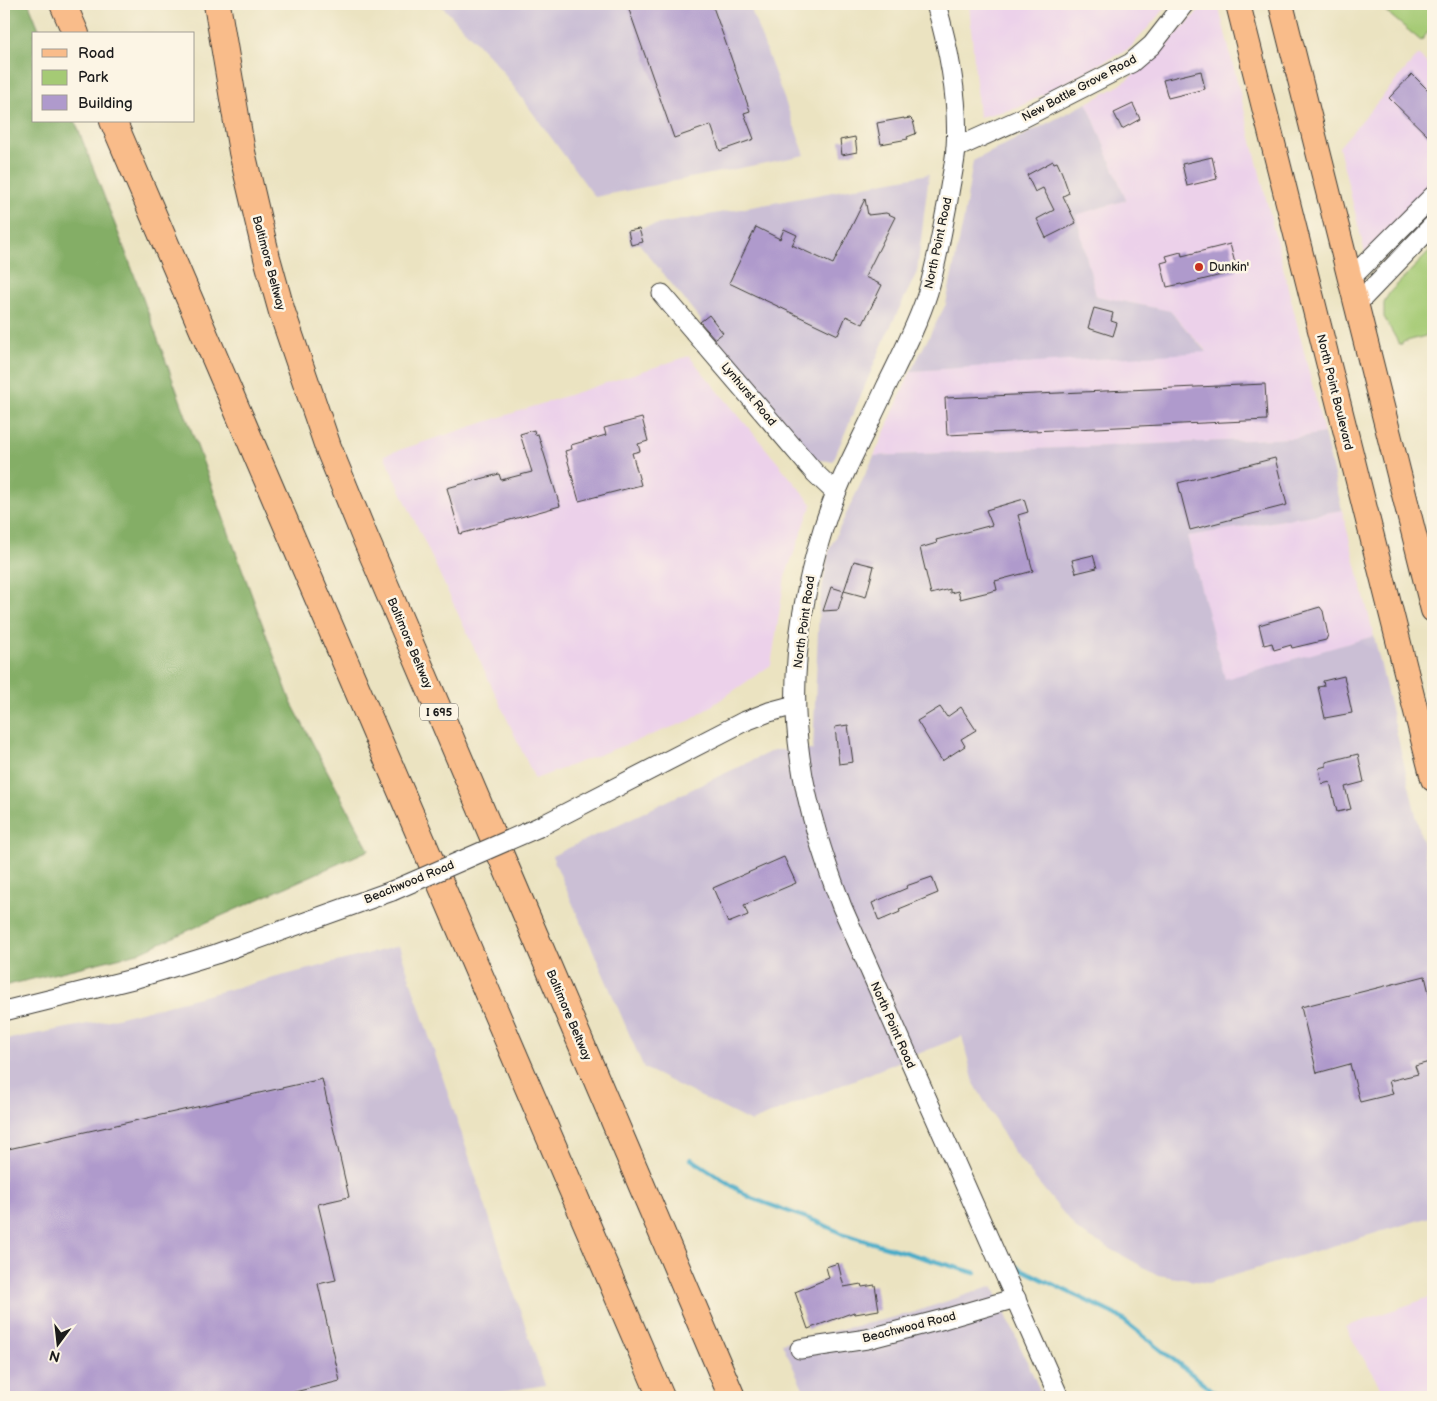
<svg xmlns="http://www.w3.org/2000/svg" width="1437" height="1401" font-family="'Balsamiq Sans',sans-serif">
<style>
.built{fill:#ecd1ea}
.industrial{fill:#cbbfd5}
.green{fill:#a5ca75;stroke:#607348}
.forest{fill:#84ae66;stroke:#506541}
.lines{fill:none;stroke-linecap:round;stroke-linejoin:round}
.stream{stroke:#49acc8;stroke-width:4.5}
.building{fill:#af9acc}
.minor-casing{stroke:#3b3a35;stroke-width:21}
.major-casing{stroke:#3b3a35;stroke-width:26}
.highway-casing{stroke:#3b3a35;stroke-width:28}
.minor{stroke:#fff;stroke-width:19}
.major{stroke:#f9bc8a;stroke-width:24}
.highway{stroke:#f9bc8a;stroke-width:26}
.minor-bridge-casing{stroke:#3b3a35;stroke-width:21;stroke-linecap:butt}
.minor-bridge{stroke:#fff;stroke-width:19}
.poi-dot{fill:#c8321e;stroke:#fcf5e5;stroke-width:2}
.labels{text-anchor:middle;stroke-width:5;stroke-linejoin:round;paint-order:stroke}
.shield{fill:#fcf5e5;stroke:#5f5d58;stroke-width:1}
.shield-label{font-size:11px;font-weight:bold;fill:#1c1c1c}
.street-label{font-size:12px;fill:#1c1c1c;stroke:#fcf5e5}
.poi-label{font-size:12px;fill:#1c1c1c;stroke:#fcf5e5;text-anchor:start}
</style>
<rect width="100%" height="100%" fill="#fcf5e5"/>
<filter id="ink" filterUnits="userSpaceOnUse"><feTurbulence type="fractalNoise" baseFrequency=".02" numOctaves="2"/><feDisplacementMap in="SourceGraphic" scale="10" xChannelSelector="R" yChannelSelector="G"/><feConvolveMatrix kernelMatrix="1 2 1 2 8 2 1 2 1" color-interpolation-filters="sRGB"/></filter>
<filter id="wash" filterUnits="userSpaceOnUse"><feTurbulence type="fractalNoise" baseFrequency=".0096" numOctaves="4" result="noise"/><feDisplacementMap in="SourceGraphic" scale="20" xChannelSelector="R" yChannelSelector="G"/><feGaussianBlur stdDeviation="1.12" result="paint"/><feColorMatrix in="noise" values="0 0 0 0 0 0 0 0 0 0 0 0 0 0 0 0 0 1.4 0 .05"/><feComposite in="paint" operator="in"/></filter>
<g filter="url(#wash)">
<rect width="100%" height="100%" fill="#ebe3c1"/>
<g class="built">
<path d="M969,4H1169L1130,48L1018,108L979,117Z"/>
<path d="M1205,4H1218L1324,433L1296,438L874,456L911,371L1206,351L1170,311L1096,296L1076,215L1126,200L1087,103L1120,85L1152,60Z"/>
<path d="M1418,55L1433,69V182L1365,253L1339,147Z"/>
<path d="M689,356L812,504L785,577L771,665L691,720L535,779L384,455Z"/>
<path d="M1342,510L1374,636L1225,680L1187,536Z"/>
<path d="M1433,1296V1397H1386L1345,1327Z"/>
</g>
<g class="industrial">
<path d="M440,4H749L805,155L595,197L496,63Z"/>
<path d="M1087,103L1126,200L1076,215L1096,296L1170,311L1206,352L911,371L946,304L964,217L973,161Z"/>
<path d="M929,174L917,272L886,336L833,461L814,460L628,230Z"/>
<path d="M1324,433L1342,510L1187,536L1225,679L1374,636L1433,888V1216L1208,1283L1158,1275L1078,1231L1014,1153L974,1083L962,1036L751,1122L644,1068L552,856L774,750H813L819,607L829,550L874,456L1296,438Z"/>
<path d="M399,946L545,1385L474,1397H4V1040L109,1020Z"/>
<path d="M993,1286L1043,1397H807L782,1343L908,1314Z"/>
</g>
<g class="green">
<path d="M1377,4H1433V26L1421,41Z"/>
<path d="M1433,248V334L1403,342L1402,345L1399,344L1384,317V302L1390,292Z"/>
</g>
<path class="forest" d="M4,4H29L41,34H34V121H75L131,266L291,702L369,850L138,953L4,986Z"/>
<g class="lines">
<g class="stream">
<path d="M691,1159L751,1198L818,1222L843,1234L975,1273"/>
<path d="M1017,1267L1118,1316L1221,1397"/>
</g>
</g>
<g id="blocks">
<g class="building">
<path d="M627,4H712L750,111L744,113L754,139L720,151L711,125L674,138Z"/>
<path d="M1201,71L1205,89L1168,98L1163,80Z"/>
<path d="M1412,74L1433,95V141L1389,98Z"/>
<path d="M1133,104L1140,119L1122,129L1114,113Z"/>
<path d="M904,118V119L910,118L913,121L916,133L915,134L907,137L908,139L881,144L877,123Z"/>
<path d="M855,137L857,152L842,155L840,140Z"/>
<path d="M1212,157L1217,179L1187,186L1182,164Z"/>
<path d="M1053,161L1054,163L1057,162L1062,173L1069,193L1063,196L1076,223L1046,238L1037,219L1054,210L1043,188L1035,192L1027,175Z"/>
<path d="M865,199L868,215L886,213L895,217L865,277L882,285L863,324L846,316L838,335L729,283L756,227L780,239L784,229L797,235L792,245L833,264Z"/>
<path d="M639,229L643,242L631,245L628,231Z"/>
<path d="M1230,244L1237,271L1182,285L1181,284L1167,287L1161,263L1168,261L1166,256L1181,252L1182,256Z"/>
<path d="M1094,308L1113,313L1111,321L1117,323L1113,336L1088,328Z"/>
<path d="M709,315L723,333L715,339L700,322Z"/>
<path d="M1265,384L1267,420L947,435L945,398Z"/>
<path d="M642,418L648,441L638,444L640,451L632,453L641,485L579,501L565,451L572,449L571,445L606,435L604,428Z"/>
<path d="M534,430L535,435L538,434L560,506L460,534L447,488L499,474L501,480L532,472L520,434Z"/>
<path d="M1275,458L1287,505L1190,530L1178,483Z"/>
<path d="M1024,499L1028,512L1018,515L1033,571L995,581L997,590L960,599L958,591L950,593V589L931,594L920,548L937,543L936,540L992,525L986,510Z"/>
<path d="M1093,555L1097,568L1076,573L1072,560Z"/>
<path d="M854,561L874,566L866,597L844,591Z"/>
<path d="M831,587L844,591L838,610L823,611Z"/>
<path d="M1320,607L1323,611L1328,635L1326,640L1292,648L1291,645L1274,650L1272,643L1264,645L1259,625Z"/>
<path d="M1344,676L1352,713L1325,718L1318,687L1324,686L1323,681Z"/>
<path d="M940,707L947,717L961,707L976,730L961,739L965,746L942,761L917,721Z"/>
<path d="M848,725L853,762L839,764L835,727Z"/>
<path d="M1358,754L1364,782L1345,787L1351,809L1337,812L1330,782L1322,784L1319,768L1326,766V762Z"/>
<path d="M784,857L796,883L744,905L748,915L728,923L713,888Z"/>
<path d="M932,877L938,893L899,909L900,912L879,921L872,903L907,888L906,886Z"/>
<path d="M1425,976L1433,1010V1061L1415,1066L1418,1074L1389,1081L1393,1094L1360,1102L1350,1064L1317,1073L1301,1007Z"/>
<path d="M322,1079L349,1197L318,1204L336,1280L318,1284L340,1381L274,1397H4V1150Z"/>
<path d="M838,1263L844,1287L861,1284L862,1287L875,1285L879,1310L855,1314L854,1312L808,1329L795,1292L829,1278L826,1267Z"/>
</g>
</g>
</g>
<g filter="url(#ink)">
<use href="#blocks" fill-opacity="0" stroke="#3b3a35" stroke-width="1"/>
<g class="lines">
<g class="minor-casing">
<g id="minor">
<path d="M936,4C949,49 959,101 956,148C955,165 950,183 948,200C942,230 937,262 928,292C918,324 901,356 886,387C865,434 838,480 823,529C800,602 789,681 800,757C807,809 824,859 842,907L1059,1397"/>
<path d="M956,148L1025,117L1131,63L1152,45L1184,4"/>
<path d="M1350,279L1433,196"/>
<path d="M662,294L815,473L836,493"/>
<path d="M1357,304L1433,225"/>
<path d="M539,827L743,722L769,712L795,705"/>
<path d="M4,1011L137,978L216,954L392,891"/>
<path d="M800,1349L867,1339L944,1319L1016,1298"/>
</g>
</g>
<g class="major-casing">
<g id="major">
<path d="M1238,4L1433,779"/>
<path d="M1281,4L1433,610"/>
</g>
</g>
<g class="highway-casing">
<g id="highway">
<path d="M63,4L76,34"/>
<path d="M217,4L242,152L267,258L282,312L328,447L364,535L732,1397"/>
<path d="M113,121L661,1397"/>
</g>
</g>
<use href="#minor" class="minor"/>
<use href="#major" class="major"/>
<use href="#highway" class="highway"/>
<g class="minor-bridge-casing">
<path id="minor-bridge" d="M392,891L539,827"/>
</g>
<use href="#minor-bridge" class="minor-bridge"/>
</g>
</g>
<circle class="poi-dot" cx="1199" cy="267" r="5"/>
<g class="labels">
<rect class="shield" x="420" y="703.5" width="38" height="17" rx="4"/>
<g class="shield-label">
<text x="439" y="716">I 695</text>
</g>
<g class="street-label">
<text transform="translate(1079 88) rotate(-28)" y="4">New Battle Grove Road</text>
<text transform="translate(938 243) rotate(-78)" y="4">North Point Road</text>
<text transform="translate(269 263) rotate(75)" y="4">Baltimore Beltway</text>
<text transform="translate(1335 392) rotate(76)" y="4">North Point Boulevard</text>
<text transform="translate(749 394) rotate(50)" y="4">Lynhurst Road</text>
<text transform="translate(804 622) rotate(-82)" y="4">North Point Road</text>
<text transform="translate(410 643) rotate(67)" y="4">Baltimore Beltway</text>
<text transform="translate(409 882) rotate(-22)" y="4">Beachwood Road</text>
<text transform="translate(569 1015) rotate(67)" y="4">Baltimore Beltway</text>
<text transform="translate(893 1025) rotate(66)" y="4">North Point Road</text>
<text transform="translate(909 1327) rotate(-14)" y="4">Beachwood Road</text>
</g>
<g class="poi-label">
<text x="1209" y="271">Dunkin'</text>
</g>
</g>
<rect width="1437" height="1401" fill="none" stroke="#fcf5e5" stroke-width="20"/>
<rect x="32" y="32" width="162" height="90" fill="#fcf5e5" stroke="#a29e95"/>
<rect x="42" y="49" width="25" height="8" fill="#f9bc8a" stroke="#a29e95"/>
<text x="78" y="58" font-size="15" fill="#1c1c1c">Road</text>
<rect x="42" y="70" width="25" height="15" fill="#a5ca75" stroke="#a29e95"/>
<text x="78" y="82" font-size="15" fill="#1c1c1c">Park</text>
<rect x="42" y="95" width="25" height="15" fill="#af9acc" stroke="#a29e95"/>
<text x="78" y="108" font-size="15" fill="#1c1c1c">Building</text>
<g transform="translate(58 1344) rotate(195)" stroke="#fcf5e5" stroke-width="4" paint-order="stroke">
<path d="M0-4L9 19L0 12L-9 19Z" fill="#1c1c1c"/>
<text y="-8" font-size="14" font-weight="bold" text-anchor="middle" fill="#1c1c1c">N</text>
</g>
</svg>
